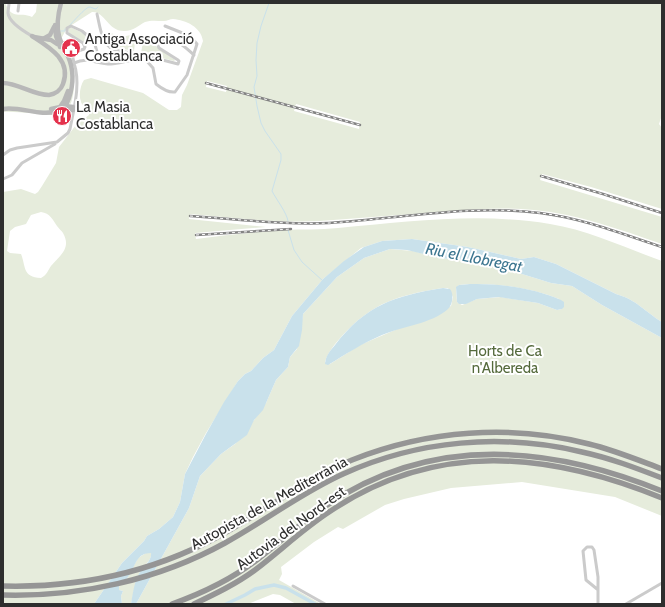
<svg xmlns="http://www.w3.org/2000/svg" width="665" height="607" font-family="Cabin,sans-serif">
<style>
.green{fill:#e6ecdc;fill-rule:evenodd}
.water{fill:#c9e1eb}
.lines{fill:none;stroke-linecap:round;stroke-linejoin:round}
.stream{stroke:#c9e1eb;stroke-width:1}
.canal{stroke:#c9e1eb;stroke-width:3.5}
.street{stroke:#cbcbcb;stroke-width:3}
.secondary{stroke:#b8b8b8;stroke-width:4.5}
.highway{stroke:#959595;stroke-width:5.5}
.rail-casing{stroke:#838383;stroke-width:2.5}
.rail{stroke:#fff;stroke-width:1;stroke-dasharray:3;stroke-linecap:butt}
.labels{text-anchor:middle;stroke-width:4;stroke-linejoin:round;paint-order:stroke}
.poi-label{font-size:15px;fill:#2e2e2e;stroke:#fff;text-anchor:start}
.park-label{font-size:15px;fill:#556a3c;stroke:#fff}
.street-label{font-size:15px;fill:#2e2e2e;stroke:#fff}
.water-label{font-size:16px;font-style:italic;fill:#3d7690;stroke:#fff}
</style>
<rect width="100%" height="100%" fill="#fff"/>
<g class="green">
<path d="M3,3H5C13,21 19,11 32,17L36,12L37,3H662V115L659,124L662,128V209L591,187L542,174L540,180L662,217V244C621,230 578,214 534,210C507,207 480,209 452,211C408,214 364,218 320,221C277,223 233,218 190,214L189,219L266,227L195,233L196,239C225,235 254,232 283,230C302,229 320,230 338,228C408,222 479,212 550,224C589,230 625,248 662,261V322C644,311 637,300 616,294L556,264L534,257L521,259L468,247L412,239L382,241L361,248L323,279L292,316L274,350L263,358L251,371L245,374L238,381L206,433L193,457L185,474L180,502L173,517L159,529L147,536L144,541L122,563L94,604H3V192L21,189L35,194L38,192L42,186L56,163L59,147L76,125L89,115C89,109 85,109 82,104C78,97 80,86 84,80L91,78L143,93L169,110H177L181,107L182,95L187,85L203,41C201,27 186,20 173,19C170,19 167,21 164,21C157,21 151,20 145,22C139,25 133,31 125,31C108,32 105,11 92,12L67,28L61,39C64,48 74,75 74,83C74,94 72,112 59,114C42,116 21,111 3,112ZM207,81L227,86L226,92L206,87ZM296,104L360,122L359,129L294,111ZM41,212C50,213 53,220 57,226C59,229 62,231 63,233C72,249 59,256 51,266C48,270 47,275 41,278C22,277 26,266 21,254L10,253L7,251L10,231L15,227L26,224L31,215Z"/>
<path d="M70,27L85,34L92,41L85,44L69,33L68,29Z"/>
<path d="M111,33L121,37L136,34L134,51L112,47L105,39Z"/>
<path d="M143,42L153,44L175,60L174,61L141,53Z"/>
<path d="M390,249L413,251L440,258L469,261L509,270L551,283L572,286L602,305L662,338V516L615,497L522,482L451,488L404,499L385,505L343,529L338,527L314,542L281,567L282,574L279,580L321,604H296L280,595L273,594L248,604H136L189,508L200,476L221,454L235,444L254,420L266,403L276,380L288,367L290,357L297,349L303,314L337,277L364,258ZM468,284C498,283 531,288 559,299L562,309L557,310L538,303L501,297L477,299L462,305L457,302L456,289L459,285ZM443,288H448L453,297L451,306L360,345L330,364L325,362C328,352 335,344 342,336C373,302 399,295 443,288Z"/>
<path d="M146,553H151C152,559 147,562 144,567C136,578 134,591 131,604H122L121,596L123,591L119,590V586L127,578L138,558Z"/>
</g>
<g class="water">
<path d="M412,239L468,247L521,259L534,257L556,264L616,294C637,300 644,311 662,322V338L602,305L572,286L551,283L509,270L469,261L440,258L407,250L390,249L364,258L337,277L303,314L302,330L299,346L290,357L288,367L276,380L263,410L254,420L247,435L221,454L200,476L189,508L136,604H131C133,593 134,582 140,572C144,566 152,560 151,553C137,553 136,564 130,574C127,579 123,582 119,586V590L123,591L121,596L122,604H94L122,563L144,541L147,536L159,529L173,517L180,502L185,474L206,434L224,402L238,381L245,374L251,371L263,358L274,350L292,316L323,279L344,261L364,247L382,241Z"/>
<path d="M470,284C498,283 535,288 561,300L564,302V307L562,309L557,310L538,303L499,297L477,299L466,304H459L457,302L456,287L459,285Z"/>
<path d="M443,288L450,289C454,294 453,304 448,309C431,324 403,326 382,335C363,343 346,354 328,365L325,364C326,355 330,351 335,345C366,305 394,296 443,288Z"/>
</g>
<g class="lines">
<g class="stream">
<path d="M269,3L261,26L257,43L256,60L257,76L254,87L257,106L261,123L265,131L281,154V160L272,191C276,199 287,213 288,221"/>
<path d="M69,26C73,22 85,8 89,7C91,7 95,9 96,9L98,7"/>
<path d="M61,31H65V29"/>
<path d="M288,230L294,250L302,262L323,281"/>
</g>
<path class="canal" d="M226,604L245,595L255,589L274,585L286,588L315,604"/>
<g class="street">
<path d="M9,3C9,6 8,10 8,13C9,23 25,32 32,36"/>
<path d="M18,11L19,3"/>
<path d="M97,14C100,26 101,44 114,50L147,56L178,64L179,61L178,60L159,48L157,43C171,33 184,46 194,55"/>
<path d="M74,63L72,53L84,49L85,47L83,43L67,33V28L71,26L82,31L94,41L97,52L103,59L115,62"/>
<path d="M3,155L10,150L17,148L57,142L68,133L70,129C74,108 81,84 74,63C88,57 94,63 108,64C120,64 133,58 145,59L153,68L156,84C161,88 168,93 175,92L187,75L197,44L190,36L165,26"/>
<path d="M3,179L12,175L22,163L55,144"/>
<path d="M293,586L325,604"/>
<path d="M597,589L586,580L583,551L587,547H592L594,550L598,577V604"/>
<path d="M626,604L662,583"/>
</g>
<g class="secondary">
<path d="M55,25L56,36L60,47"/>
<path d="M34,37L51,40L57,44"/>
<path d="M43,39L50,35L54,27"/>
<path d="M3,83C18,83 33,95 49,95C55,94 61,90 63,84C72,60 49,47 32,36"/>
<path d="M60,107L64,101L68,91"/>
<path d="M3,109C21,106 40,117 58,111C64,109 67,104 69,98C74,83 74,70 68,56C65,49 61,44 59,36C56,25 58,14 61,3"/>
<path d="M51,109L65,106L73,107"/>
<path d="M61,111L68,110H73"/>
</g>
<g class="highway">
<path d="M3,586C82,588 159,571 228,531C269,508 308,478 352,460C427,430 511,424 589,444C614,450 638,460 662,469"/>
<path d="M3,595C80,597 158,580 225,543C265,521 301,493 343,474C418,440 502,433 582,452C610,458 636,468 662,478"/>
<path d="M172,604C203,593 232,579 258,559C280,542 301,523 324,507C430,434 549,445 662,491"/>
<path d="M194,604C215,594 236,584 255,570C280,551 303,529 329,512C435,440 549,452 662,498"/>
</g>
<g class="rail-casing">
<g id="rail">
<path d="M206,83L360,125"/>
<path d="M541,176L603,194L662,213"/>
<path d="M190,216C237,219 283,225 329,223C399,219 470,204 540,213C582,218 622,234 662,247"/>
<path d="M196,235L291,229"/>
</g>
</g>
<use href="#rail" class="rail"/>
</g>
<defs>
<g id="civic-disc" transform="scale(1)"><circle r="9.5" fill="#e4324d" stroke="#fff"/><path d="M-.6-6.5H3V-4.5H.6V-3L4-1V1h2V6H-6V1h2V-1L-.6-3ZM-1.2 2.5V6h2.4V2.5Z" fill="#fff"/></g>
<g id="restaurant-disc" transform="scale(1)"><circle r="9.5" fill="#e4324d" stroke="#fff"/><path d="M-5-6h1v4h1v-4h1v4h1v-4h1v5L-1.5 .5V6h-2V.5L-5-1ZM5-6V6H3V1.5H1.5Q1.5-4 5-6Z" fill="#fff"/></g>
</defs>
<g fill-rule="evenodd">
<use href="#civic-disc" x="71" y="48"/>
<use href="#restaurant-disc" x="62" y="116"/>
</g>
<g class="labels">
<g class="poi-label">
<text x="85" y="44">Antiga Associació<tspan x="85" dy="17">Costablanca</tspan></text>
<text x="76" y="112">La Masia<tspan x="76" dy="17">Costablanca</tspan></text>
</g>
<g class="park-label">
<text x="505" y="356">Horts de Ca<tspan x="505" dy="17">n'Albereda</tspan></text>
</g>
<g class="street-label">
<text transform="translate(269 503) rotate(-29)" y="5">Autopista de la Mediterrània</text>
<text transform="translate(291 528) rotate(-36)" y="5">Autovia del Nord-est</text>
</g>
<g class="water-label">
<text transform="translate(474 257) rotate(11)" y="6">Riu el Llobregat</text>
</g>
</g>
<rect width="665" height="607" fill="none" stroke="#2e2e2e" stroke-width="8"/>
</svg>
